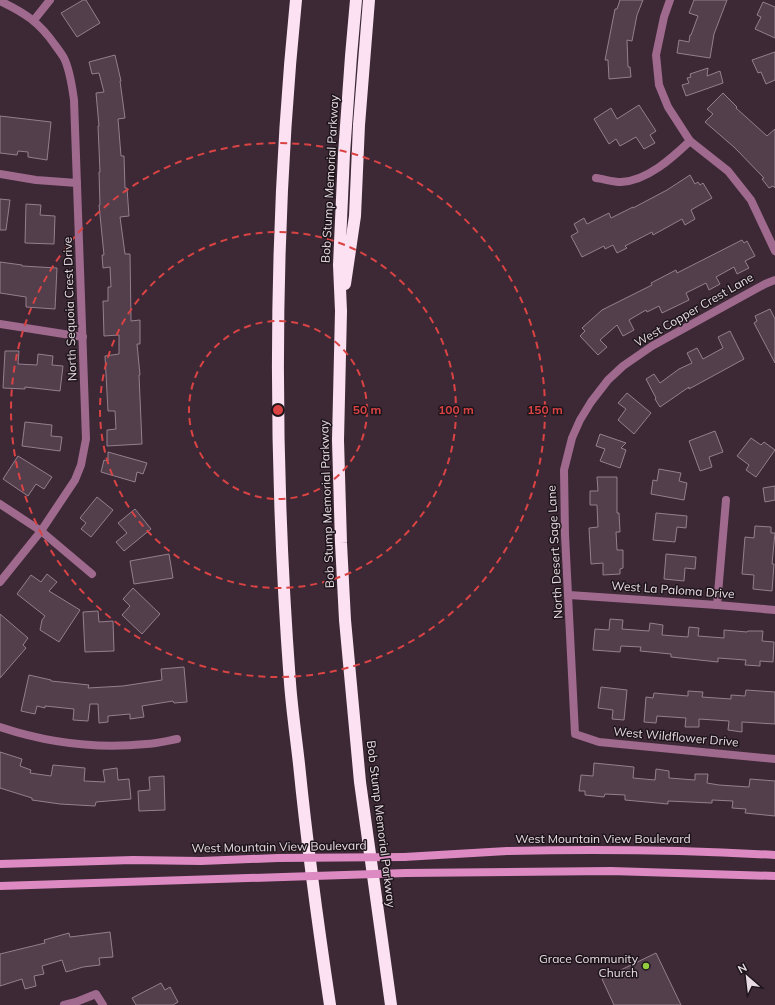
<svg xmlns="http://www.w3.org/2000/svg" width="775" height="1005" font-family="Mulish,sans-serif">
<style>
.building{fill:#533e4c;stroke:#957e8d}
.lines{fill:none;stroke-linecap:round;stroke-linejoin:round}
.street{stroke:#9f6a8d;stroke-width:8}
.secondary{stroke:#dd89c2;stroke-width:8}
.highway{stroke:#fbe1f1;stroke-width:12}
.secondary-bridge{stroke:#dd89c2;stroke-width:8}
.ring{fill:none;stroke:#d94344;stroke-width:2;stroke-dasharray:7 5}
.poi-dot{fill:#91cd3f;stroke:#1e151b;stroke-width:1.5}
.labels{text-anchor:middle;stroke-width:3;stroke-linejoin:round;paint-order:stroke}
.street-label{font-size:12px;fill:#e8dbe3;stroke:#1e151b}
.poi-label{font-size:12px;fill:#e8dbe3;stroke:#1e151b;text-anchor:end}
.centre{fill:#d94344;stroke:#1e151b;stroke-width:2}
.ring-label{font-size:12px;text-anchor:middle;font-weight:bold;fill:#d94344;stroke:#1e151b;stroke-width:3;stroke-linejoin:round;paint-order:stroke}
</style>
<rect width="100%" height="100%" fill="#3d2936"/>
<g class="building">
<path d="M83,0H86L100,23L77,37L61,13Z"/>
<path d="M620,0H643L637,15L632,41L627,40L628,67H630L631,77L609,79L608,60H605L615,9H617Z"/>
<path d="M694,0H727L714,34L710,58L677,53L679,40L689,42L690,35H691L698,16L689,13Z"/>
<path d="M763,2L775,7V38L755,29L761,17L757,15Z"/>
<path d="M775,52V80L766,84L761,72L758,73L752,60Z"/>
<path d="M115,55L121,81H120L125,118L118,119L121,156H124L125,188H127L129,216L120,217L125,254H130L131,321L140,320V344H137L140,375H139L142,444L107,446V430L116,429L115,411H108L105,356L119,354V335L104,336L103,301H108V287H111L110,267L103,268L102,255H104L99,205H100L99,172H100L98,126H99L96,93L104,92L99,73L92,74L89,62Z"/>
<path d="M708,68L707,76L720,71L723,83L686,96L682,85L689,83L687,78L691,77L690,74Z"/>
<path d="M723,93L737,107L736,108L767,136L775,129V188L773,186L769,188L762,179L764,178L735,148L705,122L713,114L707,109Z"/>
<path d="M639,105L656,131L650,135L655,143L644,149L636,137L620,146L616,139L609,144L594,119L611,108L617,119Z"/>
<path d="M0,116L51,122L47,160L28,157V152L18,151L17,155L0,153Z"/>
<path d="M690,175L695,184L698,182L700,185L703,183L712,198L691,210L695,219L685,225L682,219L653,235L652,232L625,246L627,248L617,253L613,245L605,249L604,246L582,257L571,236L578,232L574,224L584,218L587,224L609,213L611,218L633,207V208L667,190Z"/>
<path d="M0,199L10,200L6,230H0Z"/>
<path d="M26,204L41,205L40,215L55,216L54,244L25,243Z"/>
<path d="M742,240L744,243L747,241L755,256L745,261L749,268L737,274L734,267L716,277L720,284L709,290L706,283L686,293L689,300L662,313L659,306L647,312L646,310L629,320L634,330L623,336L617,325L600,340L607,347L598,355L580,336L585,331L582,328L602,310L652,285L651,283L676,270L677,273Z"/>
<path d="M0,262L22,265V266L57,268L55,309L26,307V297L0,293Z"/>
<path d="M770,309L775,319V363L754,323L757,321L755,316Z"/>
<path d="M730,331L744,359L689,389V387L660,407L655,399L656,398L646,379L654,374L660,383L679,369L692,363L687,353L697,348L703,359L723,348L718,337Z"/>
<path d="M5,351H19L18,364L37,365L38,354L53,356L52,365L63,366L60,391L25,387V389L3,388Z"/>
<path d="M627,393L651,413L634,434L618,420L626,409L618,403Z"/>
<path d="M25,422L52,425L51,436L62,437L60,451L22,446Z"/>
<path d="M715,431L723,452L709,457L712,467L700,471L689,441Z"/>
<path d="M600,434L626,443L621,448L626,450L620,468L600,461L605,449L596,446Z"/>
<path d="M751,438L761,445L764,442L775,450L756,477L746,470L749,465L737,456Z"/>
<path d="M108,452L147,463L143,474L137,472L135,482L101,472L104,460L108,461Z"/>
<path d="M18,456L52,477L44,489L36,484L28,496L3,479Z"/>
<path d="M659,469L681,473L679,481L687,483L684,500L651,494L653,480L657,481Z"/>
<path d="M597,477H617V513H619L620,532H616L617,550H623V568L620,569V574L603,575V563L591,564L589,528L598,527L597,505H590V491H598Z"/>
<path d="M775,486V500L765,502L763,488Z"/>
<path d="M97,497L113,510L91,537L81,529L86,523L80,518Z"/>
<path d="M135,509L151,529L124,551L116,542L127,533L118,523Z"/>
<path d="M656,513L687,516L686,528L677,527L675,542L653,540Z"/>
<path d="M755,526L771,527V533H775L772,564H774L772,591L753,589L754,575L742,574L745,537L754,538Z"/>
<path d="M169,554L173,578L134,584L130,561Z"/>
<path d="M666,554L696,557L695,569L685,568L684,581L664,579Z"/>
<path d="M47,574L57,582L49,591L80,610L59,642L40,630L42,620L45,616L17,594L31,575L41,582Z"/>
<path d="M133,588L160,614L142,634L122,615L130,606L123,599Z"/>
<path d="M98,611L99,622L113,621L114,651L85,652L83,612Z"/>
<path d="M0,614L28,638L23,645L26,648L0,678Z"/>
<path d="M610,619L623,620L622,629L649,631L650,623L663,625L662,635L688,637L689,627L699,628L698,636L724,638V630L747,632L748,631H763L762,641L774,642L773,662L760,661V666L745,665L746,660L718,658V662L671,657V654L640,651L641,647L621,646L620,652L593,650L595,629L609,630Z"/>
<path d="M184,667L187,702L174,703L173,701L142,706L144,717L130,719V714L108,716V722L99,723L98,704H90L88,721L73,720L74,709L45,706V708L37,706L35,714L21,711L29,675L51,680V681L89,685L88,688L123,686L162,680L161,669Z"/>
<path d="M601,687L627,690L624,720L612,719L613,710L598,708Z"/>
<path d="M746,690L775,692V724L742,722V732L728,730L729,721L699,719V727H685L686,718L657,716L656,723L644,722L646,697L653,698L654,693L688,696V691L703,692L702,697L731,699V695L745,696Z"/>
<path d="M0,752L22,759L20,766L31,770L30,773L51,776L53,765L85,768L84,781L105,782L103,770L117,768L118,780L129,779L131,799L96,802L95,806L60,804L32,800V798L0,788Z"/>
<path d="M594,763L634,767L633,778L655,780L656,769L669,771V778L695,780V774H708L707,783L719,785L749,787L750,779L775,781V816L745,813L746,809L732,808L733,801L712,800V803L668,801V804L625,800V795L605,794L604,797L585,795V791H579L581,775L593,776Z"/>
<path d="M164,776L165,810L139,811L138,791L150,790L149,777Z"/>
<path d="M110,932L113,957L99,958L100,965L83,967L66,972L62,960L42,966L44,974L34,976L36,986L25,989L22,979L0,986V954L45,943L44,940L69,933L70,937Z"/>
<path d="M656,953L681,1005H614L602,979Z"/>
<path d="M161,983L165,990L170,987L178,1002L173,1005H136L132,998Z"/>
</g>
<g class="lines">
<g class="street">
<path d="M670,0L664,17L656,55L659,85L668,107L690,141L728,171L751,200L775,251"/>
<path d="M0,1C25,13 39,22 55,45C58,49 61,53 64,58C70,70 72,86 74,100L86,439L81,465L75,480L41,531L0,582"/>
<path d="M34,20L50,0"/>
<path d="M0,174L36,180L77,183"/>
<path d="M596,178C604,179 613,182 621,182C647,181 672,158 690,141"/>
<path d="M775,280L765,284L652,346L623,366L608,380L591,402L580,420L572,438L564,470L565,535L575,734L599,742L775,759"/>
<path d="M0,324L83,337"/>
<path d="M0,504L41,531L92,574"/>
<path d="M569,595L717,605L775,610"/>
<path d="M717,605L726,500"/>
<path d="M0,727C48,743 96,749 146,744C156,744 167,741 177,739"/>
<path d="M64,1005L76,1002L96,994L103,1005"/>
</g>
<g class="secondary">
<path d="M404,857C439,855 473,853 507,851C597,849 686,850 775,855"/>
<path d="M0,864L133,860L201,861L278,858"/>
<path d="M406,873L611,871L775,876"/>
<path d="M0,886L283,877"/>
</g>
<g class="highway">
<path d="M296,0C273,227 273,456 290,683C292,710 296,737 299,764C307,844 318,925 330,1005"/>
<path d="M356,0L351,56L344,154L339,265L341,311L338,440L341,543L345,620L360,782L391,1005"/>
<path d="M345,284L355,216L359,125L369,0"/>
</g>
<g class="secondary-bridge">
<path d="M278,858L404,857"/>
<path d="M283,877L406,873"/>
</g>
</g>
<g class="ring">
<circle cx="278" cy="410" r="89"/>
<circle cx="278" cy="410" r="178"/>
<circle cx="278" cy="410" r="267"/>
</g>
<circle class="poi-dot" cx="646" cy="966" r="4"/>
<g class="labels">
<g class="street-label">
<text transform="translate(330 179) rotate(-87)" y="4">Bob Stump Memorial Parkway</text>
<text transform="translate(70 309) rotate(-92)" y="4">North Sequoia Crest Drive</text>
<text transform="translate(694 310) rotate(-30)" y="4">West Copper Crest Lane</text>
<text transform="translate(327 504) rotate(-92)" y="4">Bob Stump Memorial Parkway</text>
<text transform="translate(555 552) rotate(-93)" y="4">North Desert Sage Lane</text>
<text transform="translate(673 590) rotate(4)" y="4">West La Paloma Drive</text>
<text transform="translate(676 737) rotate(5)" y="4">West Wildflower Drive</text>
<text transform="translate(381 824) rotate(83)" y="4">Bob Stump Memorial Parkway</text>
<text x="603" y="843">West Mountain View Boulevard</text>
<text transform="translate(279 847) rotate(-1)" y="4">West Mountain View Boulevard</text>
</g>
<g class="poi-label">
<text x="638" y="963">Grace Community<tspan x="638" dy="14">Church</tspan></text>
</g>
</g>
<circle cx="278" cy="410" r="6" class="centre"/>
<g class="ring-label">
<text x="367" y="414">50 m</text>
<text x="456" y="414">100 m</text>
<text x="545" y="414">150 m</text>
</g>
<g transform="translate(747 977) rotate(332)" stroke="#1e151b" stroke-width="3" paint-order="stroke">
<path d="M0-3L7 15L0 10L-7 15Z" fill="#e8dbe3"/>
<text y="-6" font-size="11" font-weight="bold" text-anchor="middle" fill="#e8dbe3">N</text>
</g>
</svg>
